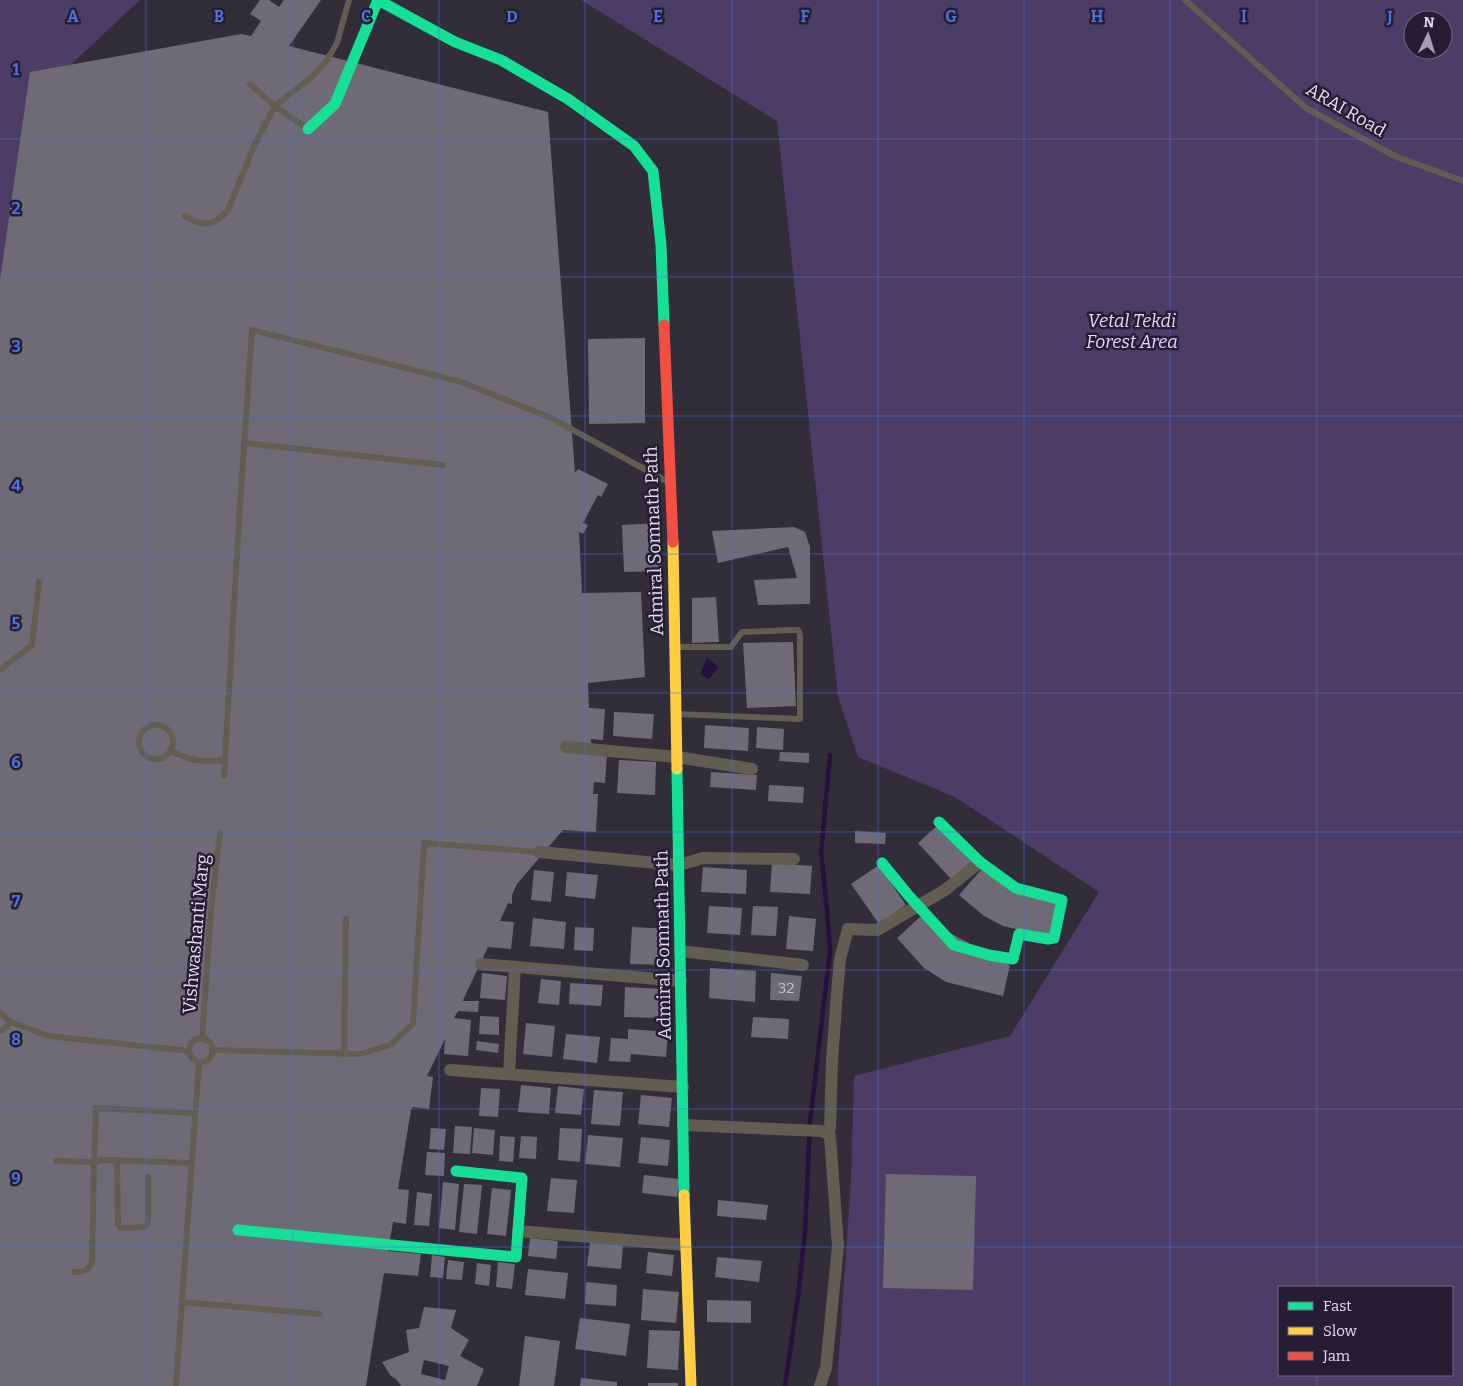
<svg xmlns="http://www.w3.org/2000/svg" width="1463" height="1386" font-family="Bitter,serif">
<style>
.green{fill:#4b3d65;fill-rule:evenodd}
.water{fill:#24123d}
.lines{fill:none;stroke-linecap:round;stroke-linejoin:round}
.stream{stroke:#24123d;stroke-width:4.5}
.building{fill:#6f6b76;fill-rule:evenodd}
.lane{stroke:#615d52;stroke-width:6}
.street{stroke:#615d52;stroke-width:12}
.fast{stroke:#16e098;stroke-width:11}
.slow{stroke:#ffcf43;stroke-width:11}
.jam{stroke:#f24e42;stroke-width:11}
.grid{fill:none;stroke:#4e72de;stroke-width:1;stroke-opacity:0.55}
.labels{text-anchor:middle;stroke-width:5;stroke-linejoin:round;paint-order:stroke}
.number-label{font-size:15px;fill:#c5c1d0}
.street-label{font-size:18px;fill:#e2deee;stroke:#251d34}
.park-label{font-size:18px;font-style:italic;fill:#e2d8f9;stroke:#251d34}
.grid-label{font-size:16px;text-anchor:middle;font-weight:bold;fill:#4e72de;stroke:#251d34;stroke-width:5;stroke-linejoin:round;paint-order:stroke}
</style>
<rect width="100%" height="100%" fill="#312d39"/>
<g class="green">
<path d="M0,0H140L30,103L0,295Z"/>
<path d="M581,0H1463V1386H838V1370L851,1179L854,1076L1010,1036L1099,892L955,797L858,757L838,697L777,121ZM1413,20H1443V50H1413ZM1279,1287H1452V1375H1279Z"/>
</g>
<path class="water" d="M707,658L719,667L709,679L700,674Z"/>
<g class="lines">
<path class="stream" d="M785,1386L798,1296L805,1232L810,1122L830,951L827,909L821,853L830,755"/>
</g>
<g class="building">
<path d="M260,0H269L279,7L284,0H321L289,46L548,112L575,473L578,469L608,484L601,497L598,495L583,523L588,525L583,534L579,532L582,593L641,592L645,677L588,683L589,708L605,709L603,740L591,739L592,753L607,754L605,783L594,782L593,794H598L596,832L563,830L517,884L512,895V904L508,903L500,921L514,922L511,949L488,947L464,998L463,1001H479L478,1012L458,1011L454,1018L471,1020L468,1056L444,1054L445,1039L427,1076L433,1077L429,1109L413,1107L411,1110L398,1189L409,1190L406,1224L393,1222L388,1251L421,1254L418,1276L384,1273L366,1386H0V280L30,72L241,34L251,36L261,21L250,14Z"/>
<path d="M645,338V423L589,424L588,339Z"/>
<path d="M660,523L662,571L624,572L622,525Z"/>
<path d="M794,527L805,532L810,547V604L758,605L754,580L797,578L788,547L718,563L712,531Z"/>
<path d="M716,597L719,642L692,643V598Z"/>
<path d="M793,642L796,706L747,708L743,643Z"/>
<path d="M614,712L654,714L652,739L613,736Z"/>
<path d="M705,725L749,728L748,751L704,748Z"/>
<path d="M757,727L784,729L783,750L756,748Z"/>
<path d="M780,752L809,753V763L779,761Z"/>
<path d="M619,760L656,762L655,795L617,793Z"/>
<path d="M711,772L757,775L756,790L710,787Z"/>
<path d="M769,785L804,787L803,803L768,801Z"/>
<path d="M938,825L972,862L952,880L918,843Z"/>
<path d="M855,831L886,833L885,844L855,843Z"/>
<path d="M772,863L812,866L810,894L770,892Z"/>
<path d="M879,865L906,905L879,924L851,884Z"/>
<path d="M703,867L747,870L746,894L701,892Z"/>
<path d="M534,870L554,872L551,902L531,900Z"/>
<path d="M981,870L1059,903L1051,937L1003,926L984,916L959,895Z"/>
<path d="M567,872L598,875L595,899L565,896Z"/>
<path d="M709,906L742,908L740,935L707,933Z"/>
<path d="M753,906L778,907L776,936L751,935Z"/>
<path d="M789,916L816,919L813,951L786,949Z"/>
<path d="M920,917L1010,965L1003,996L946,982L924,968L897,938Z"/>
<path d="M533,918L566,922L564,949L530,946Z"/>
<path d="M575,927L594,928L593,951L574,950Z"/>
<path d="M632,927L671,929L669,965L630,964Z"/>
<path d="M710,968L756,971L755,1002L709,998Z"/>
<path d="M482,973L507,976L505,1000L480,998Z"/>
<path d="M771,973L802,976L799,1001L770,1000Z"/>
<path d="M541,979L561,981L559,1005L538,1003Z"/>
<path d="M570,983L603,985L601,1006L569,1004Z"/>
<path d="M625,987L665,989L664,1018L624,1017Z"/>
<path d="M480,1016L499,1017V1035L479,1034Z"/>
<path d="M753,1017L789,1019L788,1039L751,1037Z"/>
<path d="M526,1023L555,1026L552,1057L523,1054Z"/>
<path d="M628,1029L668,1032L666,1057L631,1054L630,1062L609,1061L611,1038L628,1039Z"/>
<path d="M566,1034L600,1037L597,1063L563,1059Z"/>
<path d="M477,1041L499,1044L498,1053L476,1050Z"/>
<path d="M521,1085L551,1088L549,1114L518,1112Z"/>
<path d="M558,1086L584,1089L581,1115L555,1113Z"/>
<path d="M481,1088L500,1089L498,1117L479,1116Z"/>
<path d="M594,1090L623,1092L620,1126L591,1124Z"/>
<path d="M641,1095L672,1098L669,1127L638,1124Z"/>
<path d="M455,1126L472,1127L470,1154L453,1153Z"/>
<path d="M431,1128L446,1129L444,1150L429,1149Z"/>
<path d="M474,1128L495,1130L493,1155L472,1153Z"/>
<path d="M560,1128L582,1129L580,1162L558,1160Z"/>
<path d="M588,1135L623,1138L620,1167L585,1164Z"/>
<path d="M500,1136L515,1137L513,1162L499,1161Z"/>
<path d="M521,1136L537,1137L536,1159L519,1158Z"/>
<path d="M641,1137L670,1140L668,1166L638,1163Z"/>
<path d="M427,1152L445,1153L444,1176L425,1175Z"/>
<path d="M886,1174L976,1176L973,1290L883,1288Z"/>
<path d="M644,1175L679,1179L677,1197L642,1193Z"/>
<path d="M551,1178L577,1180L574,1213L547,1211Z"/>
<path d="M443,1182L459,1184L455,1230L439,1228Z"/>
<path d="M464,1184L482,1185L477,1234L459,1232Z"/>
<path d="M492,1188L511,1190L506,1236L487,1234Z"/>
<path d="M417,1192L432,1194L429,1226L414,1225Z"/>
<path d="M718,1200L768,1205L766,1220L717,1216Z"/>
<path d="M530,1238L558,1241L556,1259L528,1256Z"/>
<path d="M590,1242L623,1245L621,1269L587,1266Z"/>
<path d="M648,1252L674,1255L672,1276L646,1273Z"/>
<path d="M432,1255L445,1257L443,1278L430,1277Z"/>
<path d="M717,1257L762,1261L759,1282L715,1277Z"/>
<path d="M448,1260L464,1262L462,1280L446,1279Z"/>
<path d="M498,1262L515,1264L512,1289L496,1287Z"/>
<path d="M477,1263L491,1265L489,1286L475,1284Z"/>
<path d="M528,1269L568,1273L565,1299L525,1295Z"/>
<path d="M586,1282L617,1285L616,1306L585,1304Z"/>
<path d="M643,1289L679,1292L676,1323L641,1320Z"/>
<path d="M707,1300L751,1301V1323L707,1322Z"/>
<path d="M424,1307L456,1310L451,1328L469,1340L460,1356L484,1369L477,1386H401L397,1380L391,1376L382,1362L409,1352L406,1330L419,1328ZM424,1360L449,1366L445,1380L421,1374Z"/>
<path d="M580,1318L630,1324L626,1356L575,1349Z"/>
<path d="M649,1330L680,1331L678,1370L647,1368Z"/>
<path d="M525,1336L560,1341L554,1386H519Z"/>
<path d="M581,1378L617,1382V1386H580Z"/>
<rect x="648" y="1383" width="30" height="3"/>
</g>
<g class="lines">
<g class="lane">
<path d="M1185,0L1306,108L1397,157L1463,181"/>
<path d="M250,84L275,106L306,128"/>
<path d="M185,216C203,227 214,227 228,210L254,146L275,106L314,75L327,60L337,43L349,0"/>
<path d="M244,443L443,465"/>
<path d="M676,647H731L742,632L793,630H798L800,635V719L677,714"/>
<path d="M0,670L32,645L39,582"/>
<circle cx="156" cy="742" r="17"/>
<path d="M171,751C194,762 200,762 225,760"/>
<path d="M224,776L239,520L252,330L462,382L551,418L668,482"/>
<path d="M0,1013L11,1022L48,1036L189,1051"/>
<path d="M0,1030H3L11,1022"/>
<circle cx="201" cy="1050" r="12"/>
<path d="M202,1039L211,910L220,833"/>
<path d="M212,1050L360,1054L390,1045L413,1024L424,843L539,852"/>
<path d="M344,1054L346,919"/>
<path d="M117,1160L118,1224L121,1228L145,1227L148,1222V1177"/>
<path d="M56,1161L94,1162L96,1108L195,1113"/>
<path d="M74,1272C83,1272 89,1271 92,1262L94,1162L102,1160L192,1163"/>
<path d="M182,1302L319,1314"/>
<path d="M176,1386L199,1062"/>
</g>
<g class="street">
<path d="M566,747L677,757L752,769"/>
<path d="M539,852L679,865L703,858L794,859"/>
<path d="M680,951L803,965"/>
<path d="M481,964L681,981"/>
<path d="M450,1070L683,1087"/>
<path d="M509,1074L515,967"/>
<path d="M683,1125L821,1131L829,1134L830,1136L838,1246L826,1368L820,1386"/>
<path d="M825,1132L830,1129L832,1061L837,993L840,959L848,929L877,930L945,890L980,862"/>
<path d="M518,1231L685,1245"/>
</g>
<g class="fast">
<path d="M308,129L335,104L378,0L455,42L501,60L568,99L634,146L653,171L661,245L664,325"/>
<path d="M677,769L684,1195"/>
<path d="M882,863L909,896L954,945L989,955L1013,959L1019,934L1048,939L1054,938L1062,900L1016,888L980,862L939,822"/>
<path d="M238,1230L516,1257L522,1178L456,1171"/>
</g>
<g class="slow">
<path d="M673,542L677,769"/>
<path d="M684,1195L691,1386"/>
</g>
<path class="jam" d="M664,325L673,542"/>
</g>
<path class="grid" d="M146,0V1386M293,0V1386M439,0V1386M585,0V1386M732,0V1386M878,0V1386M1024,0V1386M1170,0V1386M1317,0V1287M0,139H1463M0,277H1463M0,416H1463M0,554H1463M0,693H1463M0,832H1463M0,970H1463M0,1109H1463M0,1247H1463M1317,1375V1386"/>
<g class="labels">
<g class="number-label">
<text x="786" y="993">32</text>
</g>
<g class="street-label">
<text transform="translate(1346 110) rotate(30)" y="6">ARAI Road</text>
<text transform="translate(654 541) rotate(-92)" y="6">Admiral Somnath Path</text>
<text transform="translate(196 934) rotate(-85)" y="6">Vishwashanti Marg</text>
<text transform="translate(663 945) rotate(-91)" y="6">Admiral Somnath Path</text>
</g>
<g class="park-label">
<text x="1132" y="327">Vetal Tekdi<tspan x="1132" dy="21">Forest Area</tspan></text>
</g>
</g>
<g class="grid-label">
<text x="73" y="22">A</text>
<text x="219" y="22">B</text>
<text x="366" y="22">C</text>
<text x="512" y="22">D</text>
<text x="658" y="22">E</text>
<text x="805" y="22">F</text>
<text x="951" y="22">G</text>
<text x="1097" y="22">H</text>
<text x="1244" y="22">I</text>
<text x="1390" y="22">J</text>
<text x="16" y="75">1</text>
<text x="16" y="214">2</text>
<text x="16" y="352">3</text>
<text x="16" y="491">4</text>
<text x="16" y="629">5</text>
<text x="16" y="768">6</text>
<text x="16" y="907">7</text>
<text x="16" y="1045">8</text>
<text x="16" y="1184">9</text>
</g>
<rect x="1278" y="1286" width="175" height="90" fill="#251d34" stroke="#716a7e"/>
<rect x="1288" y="1302" width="25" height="8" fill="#16e098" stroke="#716a7e"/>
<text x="1323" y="1311" font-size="15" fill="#e2deee">Fast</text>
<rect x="1288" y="1327" width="25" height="8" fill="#ffcf43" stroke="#716a7e"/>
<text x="1323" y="1336" font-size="15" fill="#e2deee">Slow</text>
<rect x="1288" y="1352" width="25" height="8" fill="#f24e42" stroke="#716a7e"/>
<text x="1323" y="1361" font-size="15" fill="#e2deee">Jam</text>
<g transform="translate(1428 35) rotate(4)"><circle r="24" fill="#251d34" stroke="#716a7e"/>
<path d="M0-4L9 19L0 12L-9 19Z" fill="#a4a0af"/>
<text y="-8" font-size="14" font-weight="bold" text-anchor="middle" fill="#e2deee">N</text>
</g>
</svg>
